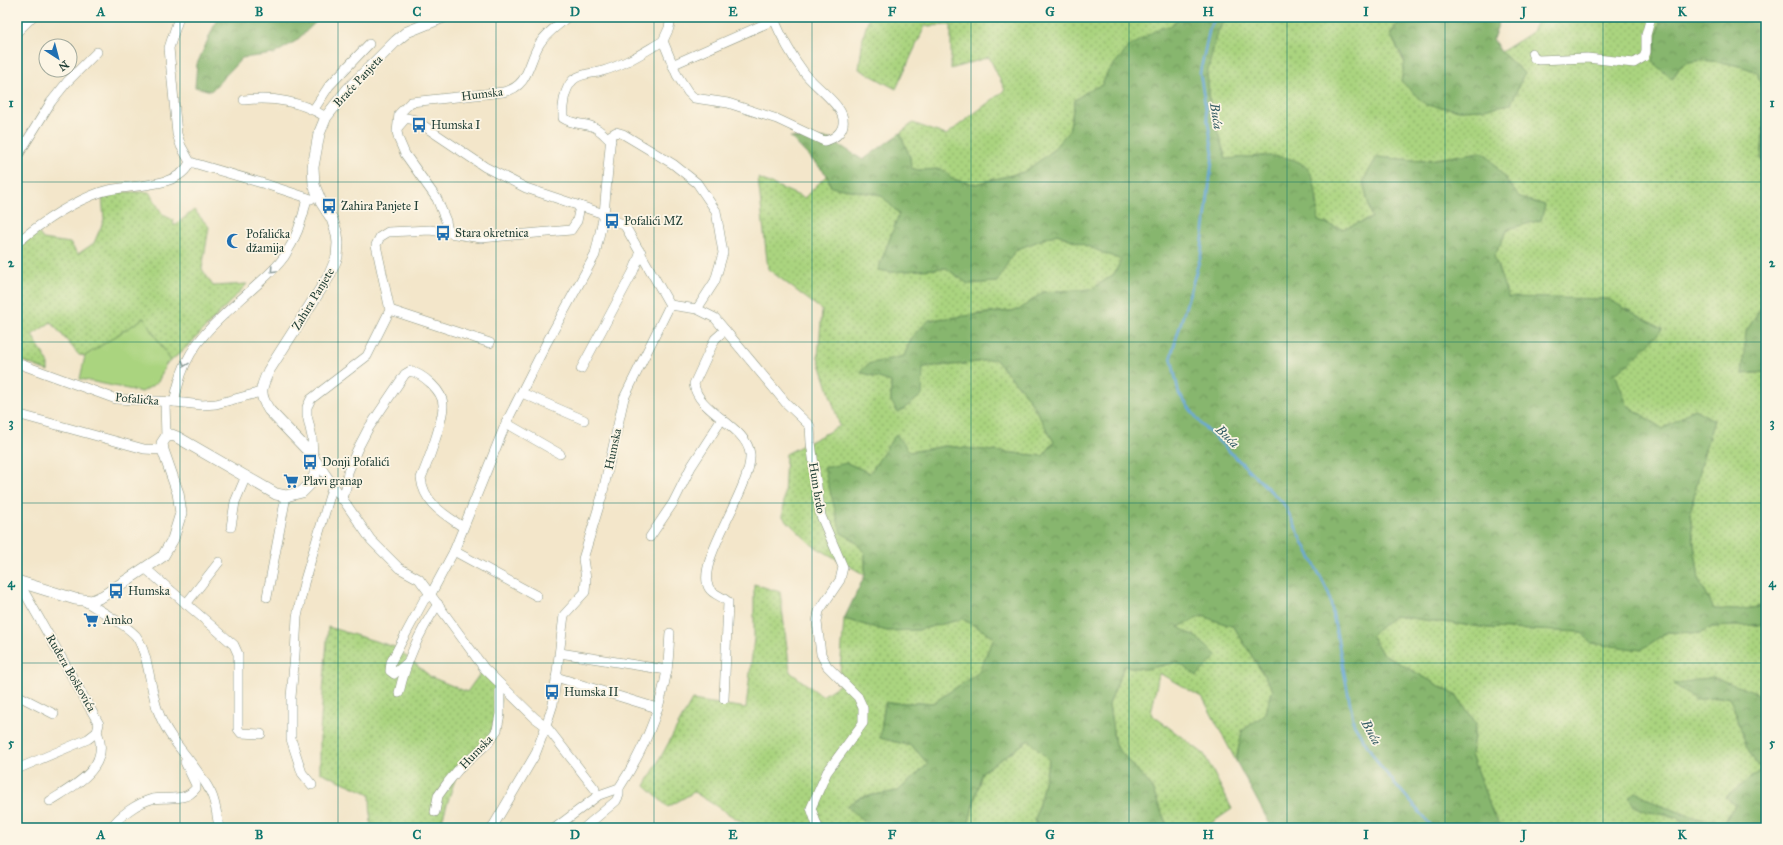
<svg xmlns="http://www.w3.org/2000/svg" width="1783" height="845" font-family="'IM FELL Great Primer',serif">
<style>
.green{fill:url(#green-dots);stroke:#64885a}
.forest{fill:url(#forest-crowns);stroke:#537a51}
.pitch{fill:#aad47f;stroke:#64885a}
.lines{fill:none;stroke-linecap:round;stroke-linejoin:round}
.stream{stroke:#68a8db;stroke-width:2.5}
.minor-casing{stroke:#89927f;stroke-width:10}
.tertiary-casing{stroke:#89927f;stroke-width:12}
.minor{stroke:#fff;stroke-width:9}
.tertiary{stroke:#fff;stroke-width:11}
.oneway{stroke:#8f9e9a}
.grid{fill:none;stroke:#0f766e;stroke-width:1;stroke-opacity:0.55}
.labels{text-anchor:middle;stroke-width:3.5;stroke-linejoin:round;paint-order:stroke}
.street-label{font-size:12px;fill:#1f3d34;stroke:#fcf5e5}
.poi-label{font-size:12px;fill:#1f3d34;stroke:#fcf5e5;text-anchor:start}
.water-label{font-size:13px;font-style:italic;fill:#355d66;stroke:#fcf5e5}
.neatline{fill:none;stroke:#0f766e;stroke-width:1.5}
.grid-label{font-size:13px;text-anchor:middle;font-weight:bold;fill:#0f766e}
</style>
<defs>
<pattern id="green-dots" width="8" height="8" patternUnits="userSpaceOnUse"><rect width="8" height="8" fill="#aad47f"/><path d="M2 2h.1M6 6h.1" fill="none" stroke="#8aad69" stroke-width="1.8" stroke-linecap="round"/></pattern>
<pattern id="forest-crowns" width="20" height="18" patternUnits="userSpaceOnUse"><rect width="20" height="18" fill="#87b66e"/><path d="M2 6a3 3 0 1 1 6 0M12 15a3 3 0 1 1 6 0" fill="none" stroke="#6e955b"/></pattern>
</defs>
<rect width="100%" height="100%" fill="#fcf5e5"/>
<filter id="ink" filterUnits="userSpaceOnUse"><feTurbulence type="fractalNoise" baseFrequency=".025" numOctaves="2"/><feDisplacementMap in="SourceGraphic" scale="8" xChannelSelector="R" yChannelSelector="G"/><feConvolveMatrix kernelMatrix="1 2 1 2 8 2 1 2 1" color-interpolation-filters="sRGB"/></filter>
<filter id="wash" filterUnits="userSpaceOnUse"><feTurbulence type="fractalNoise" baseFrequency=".012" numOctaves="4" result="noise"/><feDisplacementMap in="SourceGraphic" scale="16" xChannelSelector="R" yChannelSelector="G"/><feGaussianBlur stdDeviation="0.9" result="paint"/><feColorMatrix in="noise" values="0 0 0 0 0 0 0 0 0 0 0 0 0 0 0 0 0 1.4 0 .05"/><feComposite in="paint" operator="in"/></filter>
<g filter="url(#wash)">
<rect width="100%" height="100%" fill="#f3e6ca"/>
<g class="green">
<path d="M869,17H1179L1170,27L1108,71L1102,85L1089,90L1075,100L1069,131L1049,154L1024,172L975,184L952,179L942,169L918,170L911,168L910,157L900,133L913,123L946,135L1005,90L989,57L951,69V25L925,26L896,89L859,69L863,37Z"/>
<path d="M1227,17H1403L1390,34L1426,105L1460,110L1483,109L1511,104L1524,73L1501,52L1531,33L1538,20L1536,17H1661L1652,62L1673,79C1675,75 1678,69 1681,66C1696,54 1741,65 1757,72L1766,101L1761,160L1766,159V299L1746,332L1743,374L1766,372V606L1737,610L1714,609L1699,580L1690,514L1705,449L1714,420L1694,409L1663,429L1627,405L1614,373L1631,362L1608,299L1508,298L1494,256L1508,229L1541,220L1545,205L1520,198L1488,156L1481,152L1423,161L1377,157L1363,181L1372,218L1342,229L1318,221L1317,200L1264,156L1226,160L1211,110L1207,74L1217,33Z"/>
<path d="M827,175L831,187L882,195L899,214L878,270L892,272L946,268L968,284L996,282L1015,250L1057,234L1122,260L1114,274L1092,289L1043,292L1019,310L976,314L912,336L904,356L868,364L861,372L891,382V401L923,367L964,364L995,359L1028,397L1054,442L1043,456L945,446L910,452L870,473L847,463L841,532L854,540L865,553V575L812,545L783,517L786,454L840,426L818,357L822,310L768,269L758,178L804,198Z"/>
<path d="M121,192H149L163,215L173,220L174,226L194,210L209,227L202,269L213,286L247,284L192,342L171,361L144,318L85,356L79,355L51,322L32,335L48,362V371L17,359V250L37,231L43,239L70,243L78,254L94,243L104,220L102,196Z"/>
<path d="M754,584L780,592L790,672L822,696L839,685L844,619L887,631L918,630L963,619L994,637L978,673L933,703H885L880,738L912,746L928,764L898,791L861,797L848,806L867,824L868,828H751L694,792L668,807L645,786L692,700L746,708L754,638Z"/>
<path d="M1202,616L1234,627L1273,690L1264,715L1242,731L1236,761L1203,698L1159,673L1151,714L1204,754L1232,809L1204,828H1168L1151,786L1115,745L1109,704L1124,666L1146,669L1177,662L1197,675L1196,637L1178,627Z"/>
<path d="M1394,616L1489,628L1582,632L1641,650L1667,632L1701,633L1712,627L1759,625L1766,622V717L1713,678L1695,700L1728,696C1742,719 1743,750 1763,769L1726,797L1735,805L1725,821L1699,819L1659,805L1636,792L1648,812L1677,817L1686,828H1503L1493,814L1471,755L1476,723L1457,696L1382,653L1371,635Z"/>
<path d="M328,627L395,647L431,677L467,692L484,668L491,677L500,700L488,743L458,770L441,823L449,828H371L370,794L320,772V732Z"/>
<path d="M1029,740L1049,760L1035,821L1036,828H962L969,822L982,772Z"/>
</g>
<g class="forest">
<path d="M218,17H321L296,41L274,54L242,58L211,91L195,87L197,64Z"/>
<path d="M1179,17H1227L1217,33L1207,74L1211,110L1226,159C1249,157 1296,149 1310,172C1317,182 1317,209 1318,221L1342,229L1372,218L1363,181L1377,157L1423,161L1481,152L1488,156L1520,198L1545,205L1541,220L1508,229L1494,256L1508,297L1608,299L1663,329L1631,362L1615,373L1627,405L1663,429L1694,409L1714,420L1705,449L1690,514L1699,580L1714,609L1737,610L1766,606V622L1759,625L1712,627L1701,633L1667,632L1641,650L1590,643L1582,632L1489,628L1394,616L1371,635L1382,653L1457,696L1476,723L1471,755L1493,814L1503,828H1272L1236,761L1242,731L1264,715L1273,690L1234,627L1202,616L1178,627L1196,637L1217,656L1197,676L1177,662L1146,669L1124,666L1109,704L1115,745L1151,786L1168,828H1036L1035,821L1049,760L1029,740L982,772L969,822L962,828H868L867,824L847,806L861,797L898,791L928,764L912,746L880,738L885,703H933L978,673L994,637L963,619L918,630L887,631L844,619L865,575V553L854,540L841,533L824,468L847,463L870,473L896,434L910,452L945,446L1043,456L1054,442L1028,397L995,359L964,364L923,367L922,395L898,413L891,401V382L860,372L868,364L904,356L912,336L929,320L1019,310L1043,292L1092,289L1114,274L1121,260L1057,234L1015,250L997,282L968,284L946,268L892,272L878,270L899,214L881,195L831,187L827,175L790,137L830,139L863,160L900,133L910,157L911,168L918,170L942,169L952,179L975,184L1024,172L1049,154L1069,131L1075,100L1089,90L1102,85L1108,71L1130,46L1161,27H1170Z"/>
<path d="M1403,17H1498L1500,19L1493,39L1501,52L1524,73L1511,104L1483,109L1460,110L1426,105L1401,81L1405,61L1390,34Z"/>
<path d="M1661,17H1766V100L1757,72C1741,65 1696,54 1681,66C1678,69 1675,75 1672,79L1652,62Z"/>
<path d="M1766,104V159L1761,160Z"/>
<path d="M1766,299V372L1742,374L1746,332Z"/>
<path d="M1713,677L1764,696V715L1766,717V828H1686L1677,817L1648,812L1634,806L1629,797L1636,792L1659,805L1699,819L1725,821L1735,805L1726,797L1763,769C1760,766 1756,764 1754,760C1741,741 1740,716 1728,696L1695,700L1674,684Z"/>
</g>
<path class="pitch" d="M144,318L171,361L166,364L158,382L142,392L80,379L85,356Z"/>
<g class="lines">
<path class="stream" d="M1216,17L1210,27L1200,73L1213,153L1201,255L1171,356L1179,394L1202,425L1284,504L1329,594L1354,724L1380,766L1433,828"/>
</g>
</g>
<g filter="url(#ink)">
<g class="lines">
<g class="minor-casing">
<g id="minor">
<path d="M179,17L169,48L177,134L181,146L190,162"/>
<path d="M671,17L669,28L663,41L677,75L688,92L694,98L728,103L777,119L824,141C836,139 847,129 842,115C837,101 812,84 803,71C791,55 781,36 773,17"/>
<path d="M17,32L32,17"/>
<path d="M1532,53L1534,58L1538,60L1587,58L1634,63L1644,57L1646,52V35L1651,17"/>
<path d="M672,65L774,20"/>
<path d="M244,100C274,97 300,101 326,117"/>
<path d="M314,109L329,86L369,44"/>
<path d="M399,126L406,118L415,120L485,167L526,188L604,214L625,226L670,305L624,398L602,496L583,559L586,579L585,592L564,615L553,704L546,726L535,755L492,828"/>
<path d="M611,141C605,136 599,128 591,126C580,123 572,124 563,118C562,106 564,89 573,80C579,74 592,73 599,72C623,66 642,53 663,41"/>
<path d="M17,157L51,102L67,82L97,52"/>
<path d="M190,162L265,184L311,199"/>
<path d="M580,206L577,221L571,230L481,238L430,230L388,232L380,237L376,245L390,310L367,356L311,399L307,407V415L312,437L313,456L371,540L399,568L419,579L484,668L535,718L546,726L595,789"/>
<path d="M448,232L446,221L437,199L405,154L399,140L397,132L399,114L411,102L503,92C530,87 528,61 540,43C547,32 558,26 567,17"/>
<path d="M17,243C42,222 70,203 101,192C127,183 178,191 190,162"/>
<path d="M670,305L697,309L715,318L786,403L810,426L811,443L821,516L843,567L840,580L819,611L817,622L821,654L827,666L858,697L863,708V723L827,772L811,808L818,828"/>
<path d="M390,310L490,343"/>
<path d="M17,363L116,399L175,402L202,405L216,404L261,392"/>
<path d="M581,369L633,272L641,252"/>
<path d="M522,393L584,420"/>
<path d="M165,402L166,437"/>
<path d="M175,402C175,392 179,384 181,375C194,335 229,311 259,283C268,275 277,267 284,257C296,239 303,219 307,198"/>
<path d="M17,414L144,449L163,450"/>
<path d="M506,423L560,454"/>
<path d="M341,499L346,488L348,472L357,450L368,429L405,374L410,371C423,374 443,391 443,405C443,421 428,462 421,478C424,504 444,514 463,527"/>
<path d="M231,527L235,502L246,476"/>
<path d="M650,537L673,503L691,467L722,419"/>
<path d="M454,551L537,596"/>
<path d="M146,569L234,645L238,654V729L241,733L261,734"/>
<path d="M267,597L286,496"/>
<path d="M83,600C97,609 126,624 136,636C149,654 150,690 158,711C169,742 197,764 211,793C216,803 217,816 219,828"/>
<path d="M186,604L219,562"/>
<path d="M560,653L667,670"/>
<path d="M407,663L394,674L390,671L391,662L403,639L424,600L431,594L454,551L506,423L547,342L595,255L604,214L611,135L616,132L623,134L673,164L697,183L716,211L723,253L715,281L697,309"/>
<path d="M556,677L657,708"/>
<path d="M399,693C406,661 420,631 438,604"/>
<path d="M17,695L54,714"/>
<path d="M724,699L728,602C723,596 713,595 709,588C694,563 753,487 750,454C747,426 697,412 694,384L715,339L725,330"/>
<path d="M17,769L88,739L97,732L99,724L18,581"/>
<path d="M312,785L302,773L291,739V697L295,654L297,617L304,583L333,485"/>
<path d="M50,801C75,785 112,767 97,732"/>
<path d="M435,812L438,796L448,782L458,770L488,743L497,730L500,714V686"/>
<path d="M111,828C119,816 137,803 152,799C167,796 185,803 196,788V785L185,762"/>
<path d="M555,828L599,795L619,788"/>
<path d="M584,828L616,801L619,795V788C642,753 660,712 667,670C669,658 669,645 670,633"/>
</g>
</g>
<g class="tertiary-casing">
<path id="tertiary" d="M17,581L75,599L92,601L103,596L163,556L173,539L181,513L178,493L163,450L162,443L166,437L172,435L177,437L276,494L286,496L302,492L310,484L315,475V465L313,456L269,410C258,393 261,387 269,370L329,276L337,257L338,243L337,234L332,219L321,202L314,185L313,167L319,134L326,117L348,89L396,41L407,32L444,17"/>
</g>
<use href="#minor" class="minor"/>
<use href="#tertiary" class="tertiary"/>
</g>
<defs><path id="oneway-chevron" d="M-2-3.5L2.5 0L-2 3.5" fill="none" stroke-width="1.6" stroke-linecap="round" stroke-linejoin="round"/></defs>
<g class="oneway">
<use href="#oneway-chevron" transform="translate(273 270) rotate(133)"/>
<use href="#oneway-chevron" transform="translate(185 364) rotate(111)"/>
</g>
</g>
<path class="grid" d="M180,17V828M338,17V828M496,17V828M654,17V828M812,17V828M971,17V828M1129,17V828M1287,17V828M1445,17V828M1603,17V828M17,182H1766M17,342H1766M17,503H1766M17,663H1766"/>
<defs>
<g id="bus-bare" transform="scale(1.2)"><path d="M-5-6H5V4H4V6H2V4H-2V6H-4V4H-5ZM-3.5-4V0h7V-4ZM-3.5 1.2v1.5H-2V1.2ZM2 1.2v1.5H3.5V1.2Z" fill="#1f6fb2" stroke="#fcf5e5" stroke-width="2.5" paint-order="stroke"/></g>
<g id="mosque-bare" transform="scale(1.2)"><path d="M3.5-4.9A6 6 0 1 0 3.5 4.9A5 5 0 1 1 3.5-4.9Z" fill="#1f6fb2" stroke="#fcf5e5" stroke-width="2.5" paint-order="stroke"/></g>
<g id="supermarket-bare" transform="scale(1.2)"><path d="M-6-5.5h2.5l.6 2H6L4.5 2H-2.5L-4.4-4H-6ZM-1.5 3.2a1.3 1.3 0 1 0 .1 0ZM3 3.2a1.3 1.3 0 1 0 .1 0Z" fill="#1f6fb2" stroke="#fcf5e5" stroke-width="2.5" paint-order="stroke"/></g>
</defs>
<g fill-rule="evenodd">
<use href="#bus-bare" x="419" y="125"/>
<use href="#bus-bare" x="329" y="206"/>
<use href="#bus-bare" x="612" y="221"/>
<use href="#bus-bare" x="443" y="233"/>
<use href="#mosque-bare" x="234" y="241"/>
<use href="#bus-bare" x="310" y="462"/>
<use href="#supermarket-bare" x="291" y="481"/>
<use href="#bus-bare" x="116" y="591"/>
<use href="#supermarket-bare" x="91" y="620"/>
<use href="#bus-bare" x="552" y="692"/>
</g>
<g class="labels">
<g class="street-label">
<text transform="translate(358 81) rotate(-47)" y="4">Braće Panjeta</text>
<text transform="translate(482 94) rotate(-7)" y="4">Humska</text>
<text transform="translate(313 299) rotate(-59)" y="4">Zahira Panjete</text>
<text transform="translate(137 399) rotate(5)" y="4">Pofalićka</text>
<text transform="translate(613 449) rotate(-78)" y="4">Humska</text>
<text transform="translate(817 488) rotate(81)" y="4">Hum brdo</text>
<text transform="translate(71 673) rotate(60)" y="4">Ruđera Boškovića</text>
<text transform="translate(476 752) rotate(-46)" y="4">Humska</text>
</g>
<g class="poi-label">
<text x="431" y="129">Humska I</text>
<text x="341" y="210">Zahira Panjete I</text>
<text x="624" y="225">Pofalići MZ</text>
<text x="455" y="237">Stara okretnica</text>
<text x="246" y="238">Pofalićka<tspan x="246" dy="14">džamija</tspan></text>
<text x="322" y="466">Donji Pofalići</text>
<text x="303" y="485">Plavi granap</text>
<text x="128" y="595">Humska</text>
<text x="103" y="624">Amko</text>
<text x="564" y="696">Humska II</text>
</g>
<g class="water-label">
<text transform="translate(1217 116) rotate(81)" y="5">Buća</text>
<text transform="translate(1228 436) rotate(44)" y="5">Buća</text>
<text transform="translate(1372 732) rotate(61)" y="5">Buća</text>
</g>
</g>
<rect width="1783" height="845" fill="none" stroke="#fcf5e5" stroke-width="44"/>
<g transform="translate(58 58) rotate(144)"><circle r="19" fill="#fcf5e5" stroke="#a4ab9e"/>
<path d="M0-3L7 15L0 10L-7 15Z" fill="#1f6fb2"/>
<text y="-6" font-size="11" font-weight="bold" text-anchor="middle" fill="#1f3d34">N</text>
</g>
<rect x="22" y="22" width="1739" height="801" class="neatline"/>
<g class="grid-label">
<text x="101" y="16">A</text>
<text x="259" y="16">B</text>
<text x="417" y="16">C</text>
<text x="575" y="16">D</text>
<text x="733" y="16">E</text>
<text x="892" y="16">F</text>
<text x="1050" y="16">G</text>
<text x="1208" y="16">H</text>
<text x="1366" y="16">I</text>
<text x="1524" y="16">J</text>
<text x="1682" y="16">K</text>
<text x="11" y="107">1</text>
<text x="1772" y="107">1</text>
<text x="11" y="267">2</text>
<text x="1772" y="267">2</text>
<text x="11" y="427">3</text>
<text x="1772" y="427">3</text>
<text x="11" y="587">4</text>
<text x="1772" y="587">4</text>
<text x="11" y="747">5</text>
<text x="1772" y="747">5</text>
<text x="101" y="839">A</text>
<text x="259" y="839">B</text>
<text x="417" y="839">C</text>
<text x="575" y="839">D</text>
<text x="733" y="839">E</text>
<text x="892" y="839">F</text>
<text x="1050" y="839">G</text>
<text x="1208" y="839">H</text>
<text x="1366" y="839">I</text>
<text x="1524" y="839">J</text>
<text x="1682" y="839">K</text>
</g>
</svg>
